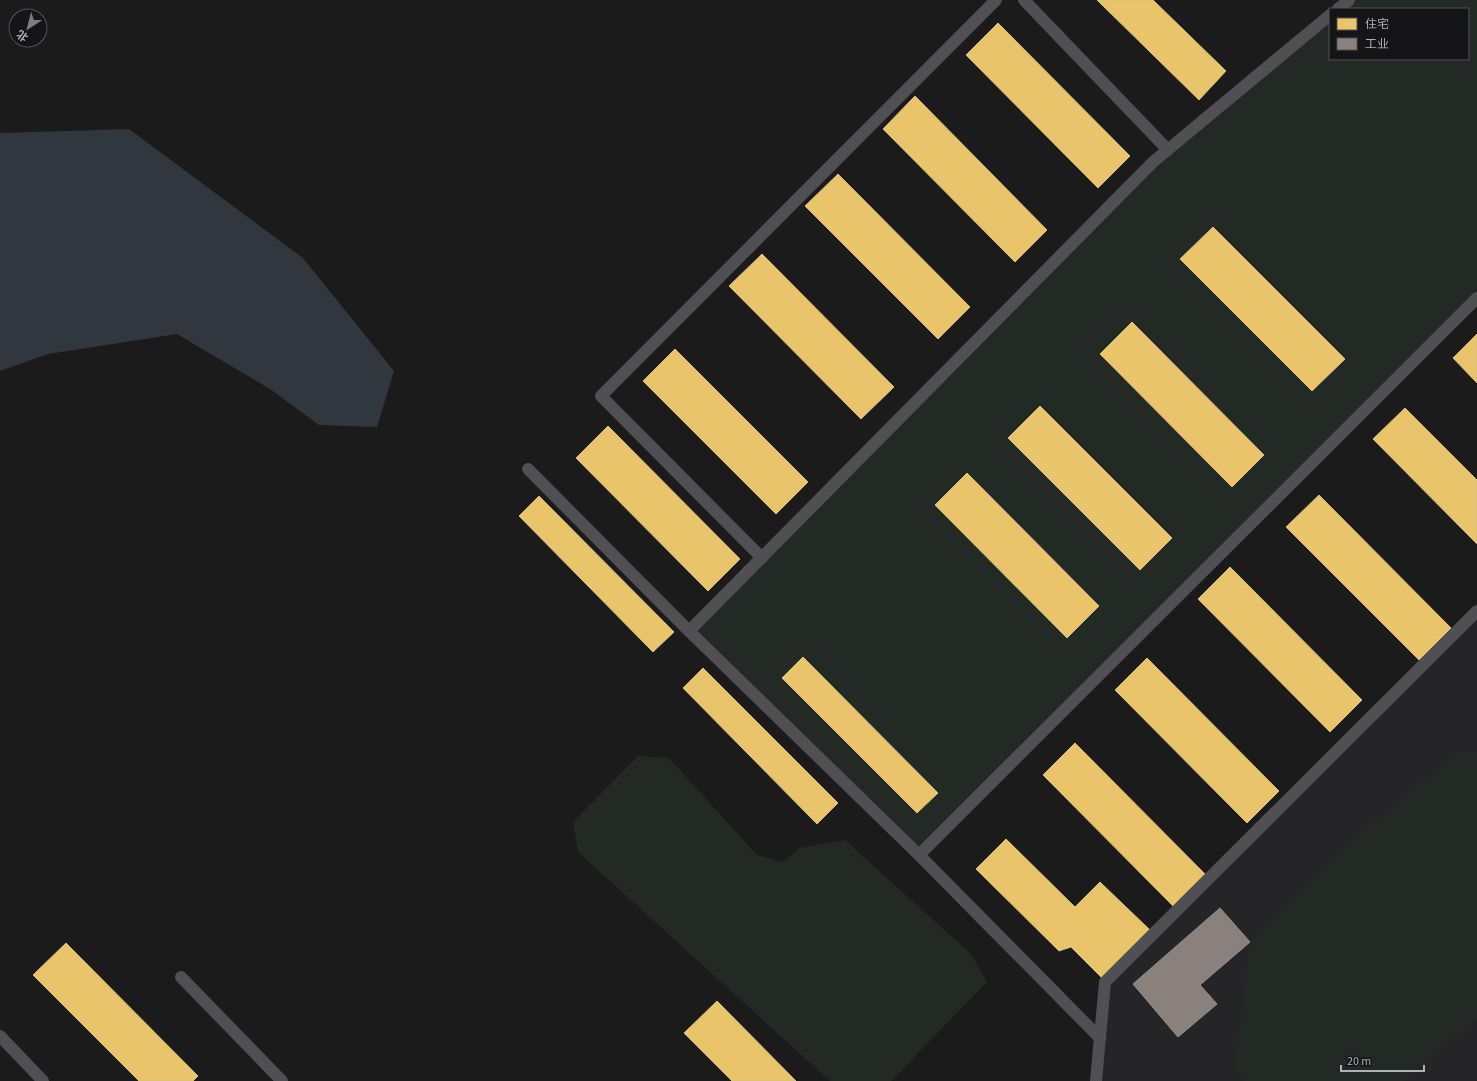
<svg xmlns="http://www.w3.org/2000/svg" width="1477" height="1081" font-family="'Source Sans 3','Noto Sans SC',sans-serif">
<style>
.built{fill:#252527}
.green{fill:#232a25}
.water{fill:#31373e}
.homes{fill:#e9c46a;stroke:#d7be82}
.industry{fill:#8a817c;stroke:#958f8f}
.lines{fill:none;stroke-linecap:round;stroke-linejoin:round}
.service{stroke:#505054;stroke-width:12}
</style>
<rect width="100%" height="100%" fill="#1b1b1b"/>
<path class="built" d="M1477,611V1081H1096L1105,982Z"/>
<g class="green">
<path d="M1349,0H1477V298L919,855L689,631L1168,150L1330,15V59H1468V9H1338Z"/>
<path d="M1477,751V1018L1405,1081H1244L1235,1067L1250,942L1343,848L1455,753Z"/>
<path d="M638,756L669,758L757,855L782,862L800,848L845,840L971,954L987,982L891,1081H830L578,852L573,822Z"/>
</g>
<path class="water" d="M129,129L303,258L394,371L377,427L319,425L270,389L177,334L48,354L0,371V133Z"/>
<g class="homes">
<path d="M1097,0H1153L1226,71L1199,100Z"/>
<path d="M998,23L1130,156L1098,188L966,55Z"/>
<path d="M915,96L1047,230L1015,262L883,129Z"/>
<path d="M838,174L970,307L938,339L805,206Z"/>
<path d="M1213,227L1345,359L1312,391L1180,259Z"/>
<path d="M762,254L894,387L861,419L729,286Z"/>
<path d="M1132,322L1264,455L1232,487L1100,354Z"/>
<path d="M1477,334V383L1453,358Z"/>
<path d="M675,349L808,482L776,514L643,381Z"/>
<path d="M1040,406L1172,538L1140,570L1008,438Z"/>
<path d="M1405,408L1477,480V544L1373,439Z"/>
<path d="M608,426L740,559L708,591L576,458Z"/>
<path d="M967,473L1099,606L1067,638L935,505Z"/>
<path d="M1319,495L1451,628L1419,660L1286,527Z"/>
<path d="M539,496L674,632L653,652L519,516Z"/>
<path d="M1230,567L1362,700L1330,732L1198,599Z"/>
<path d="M803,657L938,793L917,813L782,678Z"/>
<path d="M1147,658L1279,791L1247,823L1115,690Z"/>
<path d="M703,668L838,803L817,824L683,688Z"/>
<path d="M1075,743L1207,876L1175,908L1043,775Z"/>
<path d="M1006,839L1075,907L1100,882L1150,930L1102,978L1071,947L1059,951L976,869Z"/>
<path d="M66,943L198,1076L193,1081H139L33,975Z"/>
<path d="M717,1001L796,1081H732L684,1033Z"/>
</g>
<path class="industry" d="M1220,908L1250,942L1200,985L1217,1004L1178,1037L1133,984Z"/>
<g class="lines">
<g class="service">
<path d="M1024,0L1168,150"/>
<path d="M1338,9L1349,0"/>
<path d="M528,469L689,631L1153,162L1330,15"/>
<path d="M762,558L601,396L996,0"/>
<path d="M689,631L919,855"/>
<path d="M181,977L282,1081"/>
<path d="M0,1036L43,1081"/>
<path d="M1100,1038L919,855L1477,298"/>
<path d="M1096,1081L1105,982L1477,611"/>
</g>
</g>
<rect x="1329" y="8" width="140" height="52" fill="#151517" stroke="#525358"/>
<rect x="1337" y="18" width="20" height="12" fill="#e9c46a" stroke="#525358"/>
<text x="1365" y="28" font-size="12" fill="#aeb1ba">住宅</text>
<rect x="1337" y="38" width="20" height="12" fill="#8a817c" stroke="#525358"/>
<text x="1365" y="48" font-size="12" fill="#aeb1ba">工业</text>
<g transform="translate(28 28) rotate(216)"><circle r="19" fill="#151517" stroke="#525358"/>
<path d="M0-3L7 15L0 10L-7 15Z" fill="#7b7c82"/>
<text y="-6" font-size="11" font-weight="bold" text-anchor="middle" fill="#aeb1ba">北</text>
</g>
<path d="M1341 1065v6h83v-6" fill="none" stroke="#aeb1ba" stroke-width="2"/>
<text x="1347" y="1065" font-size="12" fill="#aeb1ba" stroke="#151517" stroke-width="3" paint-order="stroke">20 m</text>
</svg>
